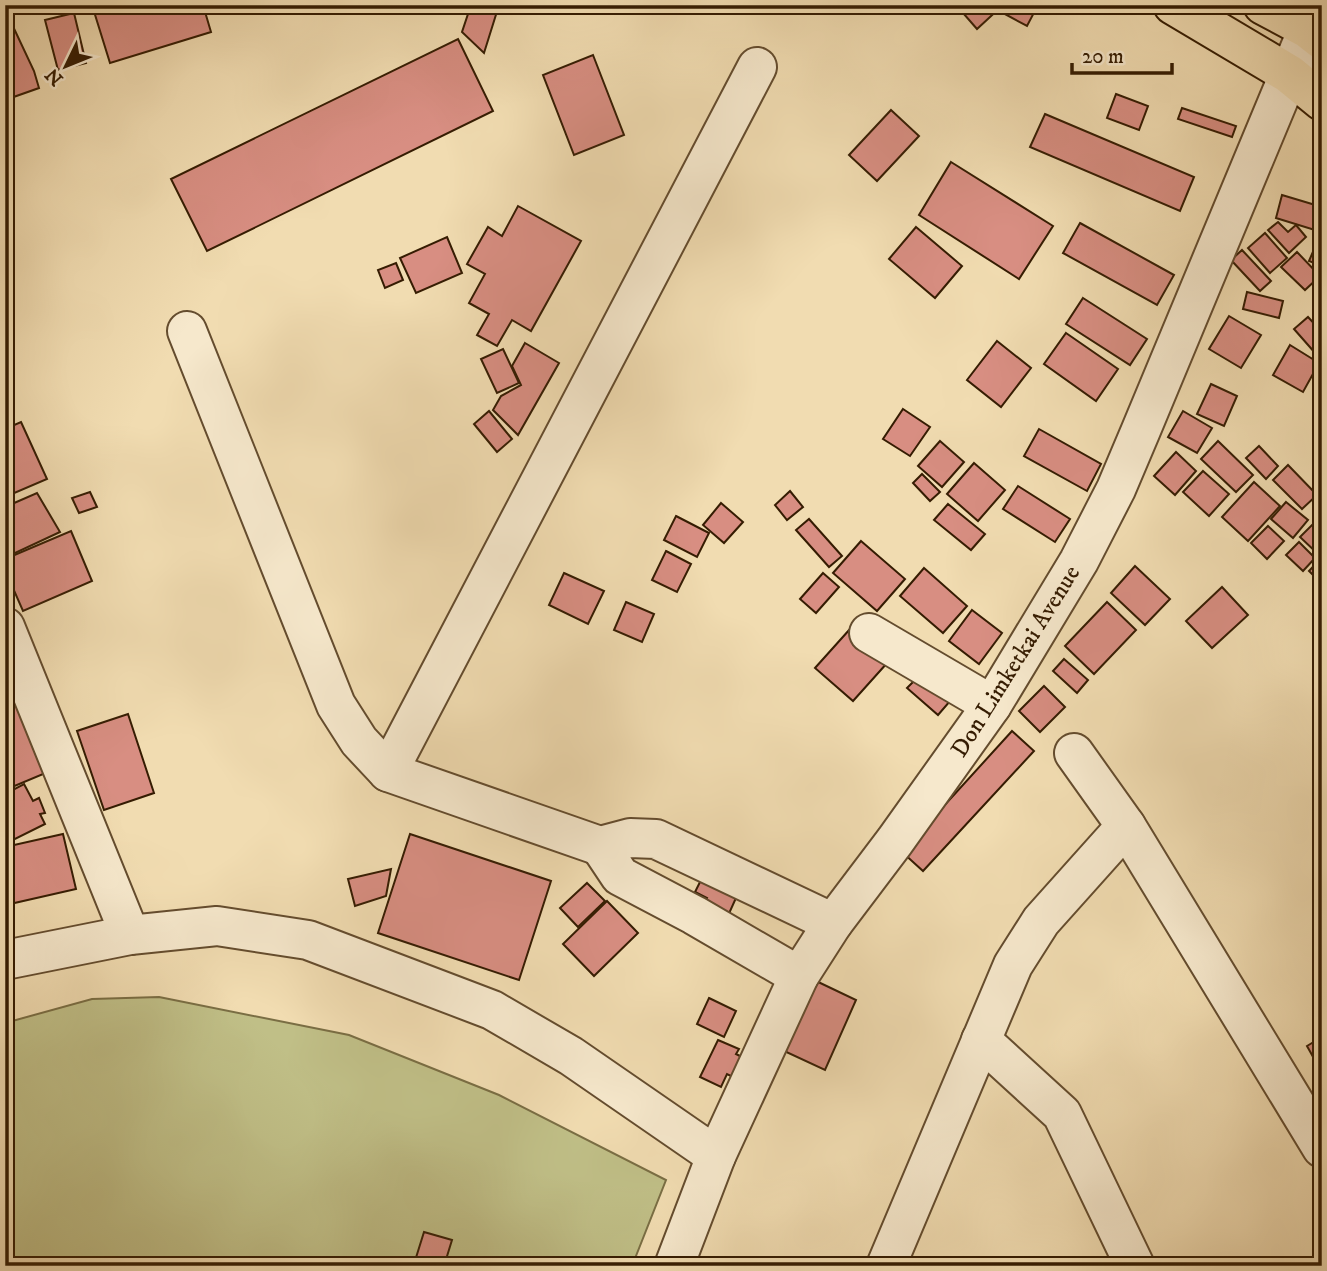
<svg xmlns="http://www.w3.org/2000/svg" width="1327" height="1271" font-family="'IM FELL DW Pica',serif">
<style>
.green{fill:#c0bf87;stroke:#7a6e44;stroke-width:2}
.building{fill:#d88e82;stroke:#351c02;stroke-width:2}
.lines{fill:none;stroke-linecap:round;stroke-linejoin:round}
.minor-casing{stroke:#644c2e;stroke-width:42}
.major-casing{stroke:#351c02;stroke-width:42}
.minor{stroke:#f6e8cc;stroke-width:38}
.major{stroke:#f1dcb1;stroke-width:38}
.labels{text-anchor:middle;stroke-width:5;stroke-linejoin:round;paint-order:stroke}
.street-label{font-size:24px;fill:#351c02;stroke:#f6e8cc}
</style>
<rect width="100%" height="100%" fill="#f1dcb1"/>
<filter id="stains"><feTurbulence type="fractalNoise" baseFrequency=".00286" numOctaves="4"/><feColorMatrix values="0 0 0 0 .2 0 0 0 0 .09 0 0 0 0 .02 0 0 0 .5 -.17"/></filter>
<radialGradient id="worn" r=".72"><stop offset=".6" stop-color="#630" stop-opacity="0"/><stop offset="1" stop-color="#630" stop-opacity=".3"/></radialGradient>
<path class="green" d="M159,997L349,1035L499,1095L666,1180L632,1266H5V1023L92,999Z"/>
<g class="building">
<path d="M92,5H203L211,32L110,63Z"/>
<path d="M471,5H499L484,53L462,32Z"/>
<path d="M956,5H1003L977,29Z"/>
<path d="M1007,5H1038L1027,26L1003,13Z"/>
<path d="M74,13L86,63L58,70L45,20Z"/>
<path d="M10,20L34,71L39,88L5,100V23Z"/>
<path d="M458,39L493,111L207,251L171,179Z"/>
<path d="M593,55L624,135L574,155L543,75Z"/>
<path d="M1116,94L1148,106L1139,130L1107,118Z"/>
<path d="M1182,108L1236,126L1232,137L1178,119Z"/>
<path d="M891,110L919,136L877,181L849,155Z"/>
<path d="M1045,114L1194,177L1180,211L1030,147Z"/>
<path d="M951,162L1053,226L1019,279L919,215Z"/>
<path d="M1282,195L1322,207L1318,231L1276,218Z"/>
<path d="M518,206L581,241L531,331L512,320L497,346L477,335L489,314L469,303L485,274L467,264L488,227L502,236Z"/>
<path d="M1278,222L1288,232L1296,225L1306,237L1289,253L1268,230Z"/>
<path d="M1080,223L1174,275L1157,305L1063,253Z"/>
<path d="M916,227L962,266L935,298L889,259Z"/>
<path d="M1265,233L1287,258L1270,273L1248,248Z"/>
<path d="M447,237L462,273L416,293L400,258Z"/>
<path d="M1318,240L1322,242V266L1309,261Z"/>
<path d="M1242,250L1271,281L1260,291L1231,260Z"/>
<path d="M1297,252L1320,276L1305,290L1281,267Z"/>
<path d="M396,263L403,280L385,288L378,270Z"/>
<path d="M1247,292L1283,301L1279,318L1243,309Z"/>
<path d="M1083,298L1147,339L1130,365L1066,324Z"/>
<path d="M1229,316L1261,335L1241,368L1209,349Z"/>
<path d="M1308,317L1322,332V349L1316,354L1294,329Z"/>
<path d="M1066,333L1118,369L1096,401L1044,364Z"/>
<path d="M997,341L1031,368L1001,407L967,380Z"/>
<path d="M525,343L559,363L518,435L493,410L501,396L521,385L512,366Z"/>
<path d="M1290,345L1319,363L1303,392L1273,375Z"/>
<path d="M503,349L519,383L497,393L481,359Z"/>
<path d="M1211,384L1237,396L1224,426L1197,414Z"/>
<path d="M903,409L930,427L910,456L883,439Z"/>
<path d="M489,411L512,439L497,452L474,424Z"/>
<path d="M1183,411L1212,428L1197,453L1168,437Z"/>
<path d="M21,422L47,479L5,497V429Z"/>
<path d="M1039,429L1101,464L1087,491L1024,456Z"/>
<path d="M940,441L964,462L942,487L918,466Z"/>
<path d="M1218,441L1253,475L1236,492L1201,459Z"/>
<path d="M1259,446L1278,466L1266,479L1246,458Z"/>
<path d="M1176,452L1196,471L1175,495L1154,476Z"/>
<path d="M974,463L1005,490L978,521L947,494Z"/>
<path d="M1288,465L1317,495L1302,509L1273,480Z"/>
<path d="M1203,471L1229,494L1209,516L1183,492Z"/>
<path d="M922,474L940,492L930,501L913,483Z"/>
<path d="M1254,482L1280,506L1248,541L1222,517Z"/>
<path d="M1018,486L1070,519L1055,542L1003,509Z"/>
<path d="M790,491L803,507L787,520L775,505Z"/>
<path d="M90,492L97,507L79,513L72,498Z"/>
<path d="M37,493L60,532L13,554L5,536V507Z"/>
<path d="M1286,502L1308,520L1293,538L1271,519Z"/>
<path d="M721,503L743,522L724,543L703,525Z"/>
<path d="M948,504L985,534L971,550L934,520Z"/>
<path d="M676,516L709,533L697,557L664,540Z"/>
<path d="M809,519L842,556L829,567L796,530Z"/>
<path d="M1316,521L1322,526V551L1319,555L1300,537Z"/>
<path d="M1268,526L1284,541L1267,559L1251,543Z"/>
<path d="M71,531L92,581L23,611L5,570V559Z"/>
<path d="M861,541L905,579L877,611L833,573Z"/>
<path d="M1299,542L1315,558L1303,571L1286,555Z"/>
<path d="M666,551L691,564L677,592L652,580Z"/>
<path d="M1322,557V584L1309,571Z"/>
<path d="M1135,566L1170,599L1145,625L1111,593Z"/>
<path d="M924,568L967,606L943,633L900,596Z"/>
<path d="M564,573L604,591L588,624L549,605Z"/>
<path d="M823,573L839,587L816,613L800,599Z"/>
<path d="M1222,587L1248,615L1212,648L1186,621Z"/>
<path d="M626,602L654,614L642,642L614,630Z"/>
<path d="M1107,602L1136,630L1094,674L1065,646Z"/>
<path d="M972,610L1002,633L979,664L949,641Z"/>
<path d="M850,629L888,662L853,701L815,668Z"/>
<path d="M1064,659L1088,680L1077,693L1053,671Z"/>
<path d="M925,670L957,693L938,715L907,688Z"/>
<path d="M1044,686L1065,707L1040,732L1019,711Z"/>
<path d="M14,695L48,772L5,790V698Z"/>
<path d="M128,714L154,793L104,810L77,731Z"/>
<path d="M1012,731L1034,751L923,871L902,852Z"/>
<path d="M24,784L33,801L39,798L45,813L40,814L45,824L5,844V794Z"/>
<path d="M63,834L76,889L10,904L5,884V847Z"/>
<path d="M410,834L551,881L519,980L378,933Z"/>
<path d="M391,869L386,896L355,906L348,879Z"/>
<path d="M703,876L740,889L727,918L703,907L707,898L695,892Z"/>
<path d="M587,883L605,901L578,927L560,908Z"/>
<path d="M607,901L638,933L594,976L563,944Z"/>
<path d="M814,980L856,1000L825,1070L782,1050Z"/>
<path d="M709,998L736,1011L724,1037L697,1024Z"/>
<path d="M1322,1037V1073L1307,1046Z"/>
<path d="M718,1040L739,1049L736,1054L744,1058L735,1078L727,1074L721,1087L700,1077Z"/>
<path d="M424,1232L452,1240L444,1266L414,1264Z"/>
</g>
<g class="lines">
<g class="minor-casing">
<g id="minor">
<path d="M187,331L336,705L359,741L388,772L600,846L630,838L656,839L833,923"/>
<path d="M5,627L130,935"/>
<path d="M869,633L992,705"/>
<path d="M1074,753L1126,826L1322,1148"/>
<path d="M388,772L757,67"/>
<path d="M600,846L620,876L694,915L799,976"/>
<path d="M5,960L130,935L217,926L308,940L492,1010L571,1056L716,1156"/>
<path d="M981,1040L1062,1114L1135,1266"/>
<path d="M674,1266L716,1156L799,976L833,923L895,841L992,705L1079,561L1116,489L1141,430L1308,29L1316,5"/>
<path d="M886,1266L1013,965L1041,921L1126,826"/>
</g>
</g>
<g class="major-casing">
<g id="major">
<path d="M1173,5L1289,74L1322,101"/>
<path d="M1263,5L1308,29L1322,40"/>
</g>
</g>
<use href="#minor" class="minor"/>
<use href="#major" class="major"/>
</g>
<g class="labels">
<g class="street-label">
<text transform="translate(1015 661) rotate(-58)" y="8">Don Limketkai Avenue</text>
</g>
</g>
<rect width="1327" height="1271" fill="none" stroke="#f1dcb1" stroke-width="28"/>
<rect x="7" y="7" width="1313" height="1257" fill="none" stroke="#351c02" stroke-width="3.5"/>
<rect x="14" y="14" width="1299" height="1243" fill="none" stroke="#351c02" stroke-width="2"/>
<g transform="translate(66 66) rotate(227)" stroke="#f6e8cc" stroke-width="5" paint-order="stroke">
<path d="M0-5L12 26L0 18L-12 26Z" fill="#351c02"/>
<text y="-10" font-size="19" font-weight="bold" text-anchor="middle" fill="#351c02">N</text>
</g>
<path d="M1072 63v10h100v-10" fill="none" stroke="#351c02" stroke-width="3.5"/>
<text x="1082" y="63" font-size="21" fill="#351c02" stroke="#f6e8cc" stroke-width="5" paint-order="stroke">20 m</text>
<rect width="100%" height="100%" filter="url(#stains)"/>
<rect width="100%" height="100%" fill="url(#worn)"/>
</svg>
